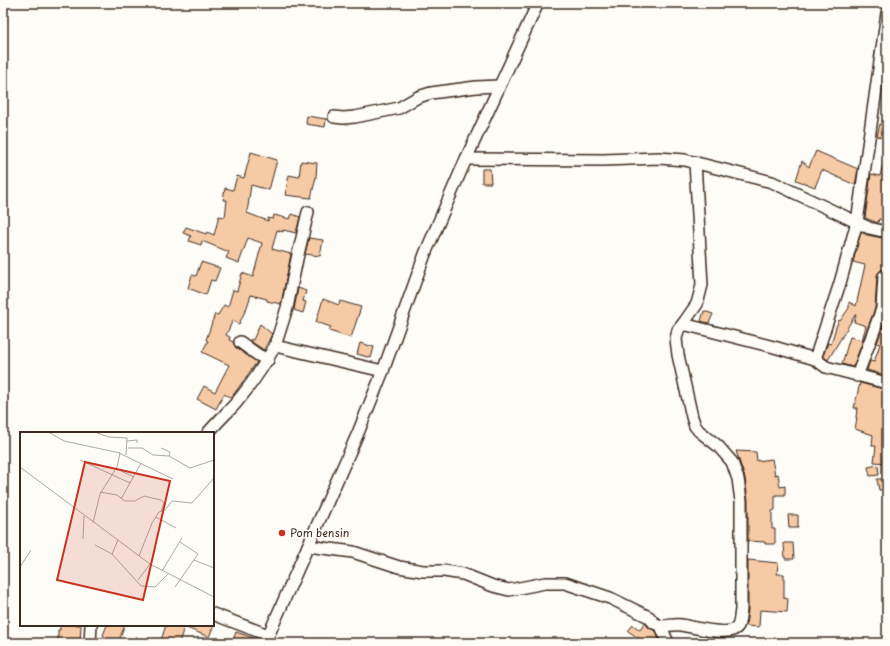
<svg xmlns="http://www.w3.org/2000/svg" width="890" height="646" font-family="'Playpen Sans',sans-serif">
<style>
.building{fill:#f7caa6;stroke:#3b2a1e}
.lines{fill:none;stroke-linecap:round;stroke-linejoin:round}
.street-casing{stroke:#3b2a1e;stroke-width:14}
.street{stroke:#fdfcf7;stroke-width:11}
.poi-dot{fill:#c8321e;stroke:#fdfcf7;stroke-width:1.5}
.labels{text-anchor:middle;stroke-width:3;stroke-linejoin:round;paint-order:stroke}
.poi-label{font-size:11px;fill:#3b2a1e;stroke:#fdfcf7;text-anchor:start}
.inset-road{fill:none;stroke:#afa8a0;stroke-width:1}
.view{fill:#c8321e;fill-opacity:0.15;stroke:#c8321e;stroke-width:2}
.inset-edge{fill:none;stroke:#3b2a1e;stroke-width:2}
</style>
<rect width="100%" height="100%" fill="#fdfcf7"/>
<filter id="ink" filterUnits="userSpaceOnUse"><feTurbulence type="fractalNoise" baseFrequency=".025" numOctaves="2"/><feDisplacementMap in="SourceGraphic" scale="8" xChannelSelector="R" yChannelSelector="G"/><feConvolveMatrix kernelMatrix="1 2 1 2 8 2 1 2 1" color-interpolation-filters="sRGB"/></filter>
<g filter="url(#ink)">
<g class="building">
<path d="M307,116L326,119L325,127L306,124Z"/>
<path d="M880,124L887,126V139L877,136Z"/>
<path d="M816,151L858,169L855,185L822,170L815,187L796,180L802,161L809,167Z"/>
<path d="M251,152L277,160L269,190L251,185L247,213L268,221V218L273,219L274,215L290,219L292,214L300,217L296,233L283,230V232L277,230L272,249L291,254L281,304L267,301V299L251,295L247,307L239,324L233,320L226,335L230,337L229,340L233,342L236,348L257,362L231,398L224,394L216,409L197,399L204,386L215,392L229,365L202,352L208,341L206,340L215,314L218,315L224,305L228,307L233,290L237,291L242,273L253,277L262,243L248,238L239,263L226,258L229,252L202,241L201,245L189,241L191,236L183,233L186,227L206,234L207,232L214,235L219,216L225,217L227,200H223L225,188L233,190L237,176L244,178Z"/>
<path d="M884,159H887V221L879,219L878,223L865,218L871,174L880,176Z"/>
<path d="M301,161L317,163L316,177L311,198L285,195L289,175L299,177Z"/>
<path d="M482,169H490L491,183H482Z"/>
<path d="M861,232L867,235L887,239V264L886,269L881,270L877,275L875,308L853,367L842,364L850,337L862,340L866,326L854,322L856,315H855L828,360L823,356L828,343L831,344L836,327L839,320L840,321L849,308V302L856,306L865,265L853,262Z"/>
<path d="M309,238L323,240L320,256L305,254Z"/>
<path d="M201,262L220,268L215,281L211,280L206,295L188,288L192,275L196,276Z"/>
<path d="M298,288L306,291L303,301L306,302L303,313L294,310Z"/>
<path d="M323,299L339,305L340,301L361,307L351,338L329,331L331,327L316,322Z"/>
<path d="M704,311L713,314L709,323L701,321Z"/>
<path d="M887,316V376L867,370L870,361L874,362L880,344L877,343Z"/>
<path d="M260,324L272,334L264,350L250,341L251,339L253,340Z"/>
<path d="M360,343L374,347L371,358L357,354Z"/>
<path d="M860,383L887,390V463L874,462L876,446H872L873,435L855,429L857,418H856L857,408H854Z"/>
<path d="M736,451L756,452L757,461L772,459L775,475L778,474L780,487L785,486V495H775V510L772,511V529H775V544H765V542L748,541V500L745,478Z"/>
<path d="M878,465L879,475L870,476L868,467Z"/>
<path d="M877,479H887V490H879Z"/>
<path d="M788,515H798V528H789Z"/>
<path d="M784,543H793L794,559H785Z"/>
<path d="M748,560L778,563L777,574H784V598L788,599L787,612L760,610L759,627L746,626L748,610Z"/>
<path d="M645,623L649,628L656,631L660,643H646L628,631L633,625L640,630Z"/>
<path d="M60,625H81L80,643H58V630H60Z"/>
<path d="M107,625H125L118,643H103L104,636L103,635Z"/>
<path d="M166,625H214L209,637L184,627L179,643H160Z"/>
<path d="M236,632L259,640L258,643H232Z"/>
</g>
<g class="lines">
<g class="street-casing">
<g id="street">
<path d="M334,117L343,118L355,117L399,108L418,97L431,93L476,87L499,86"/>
<path d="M466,159L603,160L659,158L685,160L772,182L869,228L887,232"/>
<path d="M683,324L774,347L815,359L840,283L857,222L887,13"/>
<path d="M240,342L258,355L268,360"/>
<path d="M275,346L287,308L297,259L308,212"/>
<path d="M815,359L826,367L887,383"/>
<path d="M857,376L882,309L884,276"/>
<path d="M208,433C217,422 227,413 236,403C251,385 264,366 275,346L383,371"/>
<path d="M308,546L353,552L399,567L423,571H444L463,574L493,586L509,590L545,583H565L610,598L649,617L654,623L661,626L668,643"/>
<path d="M213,614L268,635"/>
<path d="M661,626C668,626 675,624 681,625C693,627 731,638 738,626C740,622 740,614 741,610V501L738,479L732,462L718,446L699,431L695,426L692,417L678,355L676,339L678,330L683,324L697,304L702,285L695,162"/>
<path d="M90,643L91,625"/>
<path d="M265,643L358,433L383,371L425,254L466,159L538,3"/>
</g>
</g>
<use href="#street" class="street"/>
</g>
</g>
<circle class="poi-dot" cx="282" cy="533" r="4"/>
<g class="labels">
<g class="poi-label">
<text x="290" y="537">Pom bensin</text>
</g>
</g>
<g transform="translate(20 432)">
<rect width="194" height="194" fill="#fdfcf7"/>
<path class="inset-road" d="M30,1L44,9L100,21L97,35L80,62L73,91M77,1L89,5L107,6L106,23M107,9L117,8V11M108,16H122L133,23L149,24L170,36L194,28M141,16L150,20L149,24M99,21L153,47M60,28L110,51L101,67M0,35L130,132L194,165M101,39L114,45M110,51L121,31M80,60L97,63L105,69H115L124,64L141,68L144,71L141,79M136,85L156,96M63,107L64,84M98,108L92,122L121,154L135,155L148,142M75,113L92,122M119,124L132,91L139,80L145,78L152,69L172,71L194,46M174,128L194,136M0,135L11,118M142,139L162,106M118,148L130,132M155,155L178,122L160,110"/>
<path class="view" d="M65,30L150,49L123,168L37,148Z"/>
<rect width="194" height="194" class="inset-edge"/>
</g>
<rect width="890" height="646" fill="none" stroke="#fdfcf7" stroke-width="16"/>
<rect x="8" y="8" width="874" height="630" fill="none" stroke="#3b2a1e" stroke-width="1.5" filter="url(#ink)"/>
</svg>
